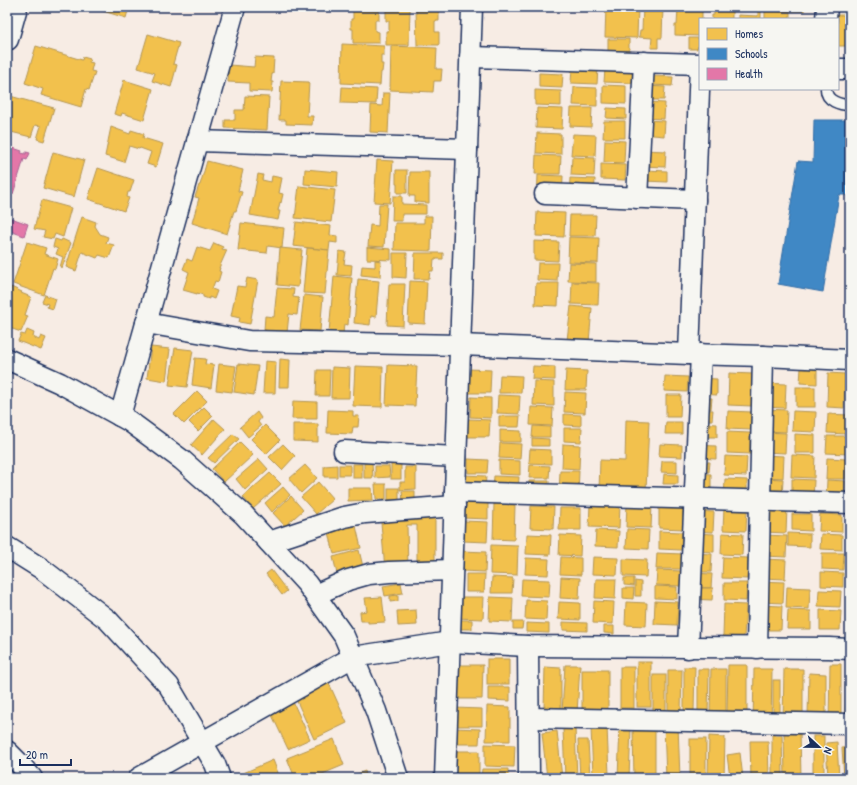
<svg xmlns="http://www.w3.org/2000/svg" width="857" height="785" font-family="'Patrick Hand',sans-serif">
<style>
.homes{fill:#f2c14e;stroke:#b29553}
.schools{fill:#3f88c5;stroke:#346da6}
.health{fill:#e377a8;stroke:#a76192}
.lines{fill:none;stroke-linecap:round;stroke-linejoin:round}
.service-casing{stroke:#1b2f5e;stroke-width:13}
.minor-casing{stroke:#1b2f5e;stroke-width:23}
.secondary-casing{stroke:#1b2f5e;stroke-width:25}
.service{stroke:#f6f6f2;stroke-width:10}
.minor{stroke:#f6f6f2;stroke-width:20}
.secondary{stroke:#f6f6f2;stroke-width:22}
</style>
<rect width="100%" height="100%" fill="#f7ece4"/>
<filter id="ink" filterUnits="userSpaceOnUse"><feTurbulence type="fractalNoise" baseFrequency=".025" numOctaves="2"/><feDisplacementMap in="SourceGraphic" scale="8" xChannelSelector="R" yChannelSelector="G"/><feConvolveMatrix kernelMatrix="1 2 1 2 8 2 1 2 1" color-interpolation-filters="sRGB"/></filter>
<g filter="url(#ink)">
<g class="homes">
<path d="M94,7H129L126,18L93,8Z"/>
<path d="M606,7H638L637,38L605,37Z"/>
<path d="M643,7H663L662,38H658V48H651L652,38L639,37L640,30H642Z"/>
<rect x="778" y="7" width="26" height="4"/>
<path d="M678,8L702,9V19H700V36L675,35V25H677Z"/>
<path d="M353,9H379V20H375V31L379,32V43H353V29H351V19H353Z"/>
<path d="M386,9H410L409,45H386V31H389V21H386Z"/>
<path d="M416,10H439V21H435V32H439V45H417Z"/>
<path d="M714,10H732V19H712V15H714Z"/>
<path d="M758,10H761V19H738V15L758,16Z"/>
<path d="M765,11L790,12V19H765Z"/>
<path d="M830,15H850V46H838V19H834Z"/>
<path d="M148,34L179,43L173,64L177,65L171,87L152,81L155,73L138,68Z"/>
<path d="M689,38H700V46H698L697,49H689Z"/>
<path d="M608,39H629V52L608,53Z"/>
<path d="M342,44L384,46V55H381V64H383L382,72H381L380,85L341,83Z"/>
<path d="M36,46L82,60L83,57L90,59L89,62L93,63L91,71L95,72L89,90L86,89L81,107L41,95L43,89L25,83Z"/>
<path d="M391,46L437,48L436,69H442L441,81H434L433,92L390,90Z"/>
<path d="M255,57L274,58L273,74H272L271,82H273L272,92L249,91V83L228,82L229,65L254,67Z"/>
<path d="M572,67L598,68L597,84L571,83Z"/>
<path d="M605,69L633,70L632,83L604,82Z"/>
<path d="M539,73L563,74L562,88L539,87Z"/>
<path d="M652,76L673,77L672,86L652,85Z"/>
<path d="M124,80L153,89L144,120L122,113L121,116L114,114Z"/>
<path d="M281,81L309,82L307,116H313L312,125L286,124V120H279Z"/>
<path d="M603,85L626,86V104L603,103Z"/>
<path d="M645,86L665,87L664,100H644Z"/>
<path d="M342,87L377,89L376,104L341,103Z"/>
<path d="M574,87L597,88V106L573,105Z"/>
<path d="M535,90L561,91V106L535,105Z"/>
<path d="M383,93H390L388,133L370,132L371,105L382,106Z"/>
<path d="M10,96L54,108L44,141L37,139L41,126L35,125L31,137L7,131V108Z"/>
<path d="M245,96L269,97L267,130L225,128V120H235V110H244Z"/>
<path d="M644,102L665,103L664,119L644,118Z"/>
<path d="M537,108L563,109L562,129L536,128Z"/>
<path d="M571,108H592L591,127L570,126Z"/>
<path d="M607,108L626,109V119L606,118Z"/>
<path d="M643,120L665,121L664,136L642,134Z"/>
<path d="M604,121H625V138H603Z"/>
<path d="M111,127L130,134L131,130L144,134L143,138L163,144L156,167L147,164L151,152L140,148L139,149L129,146L124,162L105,156Z"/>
<path d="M537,133L561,134V154L536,153Z"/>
<path d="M573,134L596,135L595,156L571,155Z"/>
<path d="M605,140L625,141L624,163L604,162Z"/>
<path d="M643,150L666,151L665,167L642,166Z"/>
<path d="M53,152L84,160L74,197L43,188Z"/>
<path d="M536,155L561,156L560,174H535Z"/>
<path d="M572,157L595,158L594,176L571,175Z"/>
<path d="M377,160L393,161L390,203L374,202Z"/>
<path d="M207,161L243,170L238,191L242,192L236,211H234L227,234L192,223L199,198L195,197L199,185H200Z"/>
<path d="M601,164L626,165L625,180L601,179Z"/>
<path d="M98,168L134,180L130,192H128L127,197L129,198L124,211L88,199Z"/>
<path d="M305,169L338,172L337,187L304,184Z"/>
<path d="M396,170H407V193H397V184H396Z"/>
<path d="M644,170L667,171V182L644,181Z"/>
<path d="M410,172H429V203L415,202V196H409Z"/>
<path d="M258,174L263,175L262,180L271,182L272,176L282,178L279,193L283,194L281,203L280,202L278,211H280L278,220L250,215Z"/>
<path d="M538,175L563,176L562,202H537Z"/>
<path d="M570,178L595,179L594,201H569Z"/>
<path d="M299,186L335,190L331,222L295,218Z"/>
<path d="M393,196H402V204L426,205V214H402V221H392Z"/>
<path d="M42,200L71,208L63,237L55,234L53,239L43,237L45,231L34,229Z"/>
<path d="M379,204H387L384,247L368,246L370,225L378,226Z"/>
<path d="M537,212L565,213L564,237L536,236Z"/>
<path d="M570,215H596L595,236H569Z"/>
<path d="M424,216H432L431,251L394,250L395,223H424Z"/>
<path d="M82,217L96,222L95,226L100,234L108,237L106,243L114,245L109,258L99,255L97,258L82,252L76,271L66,267Z"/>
<path d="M296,222L331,226L330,235L337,236V243L330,242L329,250L293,246Z"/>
<path d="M241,223L284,228L282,248L268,246L267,253L238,250Z"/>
<path d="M569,237L599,238L598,263L568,262Z"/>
<path d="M55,239L61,241L62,239L71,243L62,268L60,267L63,257L56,254L58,249L53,247Z"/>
<path d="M534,241L559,242L558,261L534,260Z"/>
<path d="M27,242L46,248L44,254L58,259L55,269L53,268L44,295L13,284Z"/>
<path d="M7,243L11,244L7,255Z"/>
<path d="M214,243L223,247L222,249L227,250L219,268H220L219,271L221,272L218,282L215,281L212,289L217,291L214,299L209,297V299L203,297V295L197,293V294L183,290L189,272L183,269L187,259L192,261L197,247L210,251Z"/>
<path d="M367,247L391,249V260L367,259Z"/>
<path d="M280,248L302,250L298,287L277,285Z"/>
<path d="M307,248L329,250L325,294L303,293Z"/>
<path d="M339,251L346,252L344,264L352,265L351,276L337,275Z"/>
<path d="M393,253H407L406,278L393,277Z"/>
<path d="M415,253H443V259H434L433,271H430L429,279H414Z"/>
<path d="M375,260L381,261L380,277L361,275L362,266L375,267Z"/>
<path d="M538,263H558L557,281L537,280Z"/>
<path d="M569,263L596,264V282L568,281Z"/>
<path d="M334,276L352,278L348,325L344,324L343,334L329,332Z"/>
<path d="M247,278L258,280L250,324L239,322L240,318L231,316L237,286L245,287Z"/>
<path d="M358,279L379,281L376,317L371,316L370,325L354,323Z"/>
<path d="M410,281L427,282L425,324L408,323Z"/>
<path d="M572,282L599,283L598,305L571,304Z"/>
<path d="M536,283H559L558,306L535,305Z"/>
<path d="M389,284H405L403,326L387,325Z"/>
<path d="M11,287L22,292L21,293L31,297L25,315L28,316L21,332L7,327V297Z"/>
<path d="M277,288L294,289L293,297L299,298L297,315L289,314L287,333L264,330L265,316L274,317Z"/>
<path d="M45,295L56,299L53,309L47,307L48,304L42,302Z"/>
<path d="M304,295L323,297L320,331L300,330Z"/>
<path d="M571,306L592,308L589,342L567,340Z"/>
<path d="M27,330L34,333L33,337L39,340L41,336L46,338L41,350L18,341L21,334L25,335Z"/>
<path d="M151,347L170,349L166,381L147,378Z"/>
<path d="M175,348L193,350L187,387L169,385Z"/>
<path d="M195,358L206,359L205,364L214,365L211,388L192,385Z"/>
<path d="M280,359L290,360L289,387H279Z"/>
<path d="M265,361L276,362L275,393H263Z"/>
<path d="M219,364L236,366L232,392L216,390Z"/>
<path d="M238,364L258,366L254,395L234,392Z"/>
<path d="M388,365L417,366L415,406L386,405Z"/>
<path d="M355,366L383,367L382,407L353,406Z"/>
<path d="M533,366L555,367V380L532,379Z"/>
<path d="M332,367L350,368L349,398H331Z"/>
<path d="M801,368L817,369V384L800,383Z"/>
<path d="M469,369L491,370L490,393H468Z"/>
<path d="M317,370H330L329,396H316Z"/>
<path d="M566,370L587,371L586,390H565Z"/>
<path d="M729,373L753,374L752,406L728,405Z"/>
<path d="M828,373L845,374L844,408L827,407Z"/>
<path d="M500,375L522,376L521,393H499Z"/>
<path d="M665,376L688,377L687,392L664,391Z"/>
<path d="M698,378L717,379V395L697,394Z"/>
<path d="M534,381L554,382V406L533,405Z"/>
<path d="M764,383L786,384L785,408L763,407Z"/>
<rect x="796" y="387" width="19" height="20"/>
<path d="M197,391L207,401L184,424L174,414Z"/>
<path d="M565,392L586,393L585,413L564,412Z"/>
<path d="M498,395L520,396L519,414L497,413Z"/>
<path d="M666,395H681L680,417H666Z"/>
<path d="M471,397L491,398V418L470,417Z"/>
<path d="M695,397L712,398L711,409L695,408Z"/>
<path d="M293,401L317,402V419H292Z"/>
<path d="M204,407L213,416L198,431L189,422Z"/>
<path d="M531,407L553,408L552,426L530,425Z"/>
<path d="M694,409L713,410L712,420H694Z"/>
<path d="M765,409L787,410L786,432L764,431Z"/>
<path d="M328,410L353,411V416H359L358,427H353L352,434L327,433Z"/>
<path d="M728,411L752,412L751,430L727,429Z"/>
<path d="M793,411L816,412L815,432L792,431Z"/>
<path d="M257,412L261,418L258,422L261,426L248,437L240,427Z"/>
<path d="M564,414L581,415V426L564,425Z"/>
<path d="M828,414L848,415L847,434L827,433Z"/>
<path d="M499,416H520L519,427H499Z"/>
<path d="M214,419L225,429L202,455L191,445Z"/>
<path d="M468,419L490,420L489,437H467Z"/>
<path d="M626,420L649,421L646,491H599L600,460L625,461Z"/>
<path d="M666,422H682V434H665Z"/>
<path d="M695,423L717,424V437H694Z"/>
<path d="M293,424H318V442L293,441Z"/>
<path d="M265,425L280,440L266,454L251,439Z"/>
<path d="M533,426L550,427V437H532Z"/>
<path d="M564,428H582L581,442L564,441Z"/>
<path d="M500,430L521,431V442H500Z"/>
<path d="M727,432L750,433V454L727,453Z"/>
<path d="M764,432L786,433L785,453L763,452Z"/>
<path d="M233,434L239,439L214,463L208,458Z"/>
<path d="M795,434L815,435V453H795Z"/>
<path d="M827,436H849L848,454L826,453Z"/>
<path d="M532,438L549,439V446H532Z"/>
<path d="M240,442L253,455L224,482L212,469Z"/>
<path d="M500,443L521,444L520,459L499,458Z"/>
<path d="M283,444L295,456L282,470L269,457Z"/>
<path d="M563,444L580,445L579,469L562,468Z"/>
<path d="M660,444L682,445V457L659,456Z"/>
<path d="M696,445L716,446V459L696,458Z"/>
<path d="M530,449L551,450V464L529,463Z"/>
<path d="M763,455L784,456L783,478L762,477Z"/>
<path d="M792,455L815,456L814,478L791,477Z"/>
<path d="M725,456L747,457L746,476L724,475Z"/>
<path d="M827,458L846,459L845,479H826Z"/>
<path d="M259,459L268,469L245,490L236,479Z"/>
<path d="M468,459L488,460L487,473H468Z"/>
<path d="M499,460L520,461V475L499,474Z"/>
<path d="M662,461H677V473L661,472Z"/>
<path d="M693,462H710L709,472L692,471Z"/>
<path d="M364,463H372L373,478H364Z"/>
<rect x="391" y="463" width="10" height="16"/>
<rect x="353" y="464" width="9" height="14"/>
<path d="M305,465L317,478L301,493L289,479Z"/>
<path d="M337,465V477H324V466Z"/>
<rect x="339" y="465" width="11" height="10"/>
<path d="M530,465L550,466L549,478H529Z"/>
<path d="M375,466H389L390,477L375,478Z"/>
<path d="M405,467H416V489L400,490V482H405Z"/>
<path d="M560,471H579L578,496L559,495Z"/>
<path d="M270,473L281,484L253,509L243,497Z"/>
<path d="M691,473L711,474V488L690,487Z"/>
<path d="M664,474L678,475V484H663Z"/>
<path d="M462,475L486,476L485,491L461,490Z"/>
<path d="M494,476L519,477L518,491L493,490Z"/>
<path d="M763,478L783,479L782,499L763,498Z"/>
<path d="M725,479L747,480V499H724Z"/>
<path d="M792,479L814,480L813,501L792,500Z"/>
<path d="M827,480L845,481L844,501H826Z"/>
<path d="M529,481H549V494L529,493Z"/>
<path d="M318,482L333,499L316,514L301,497Z"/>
<path d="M375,484H386V499H376Z"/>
<path d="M283,487L290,495L272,512L265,503Z"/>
<path d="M348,488H372L373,500L348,501Z"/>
<rect x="388" y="488" width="11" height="12"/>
<path d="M402,491H415V501H403Z"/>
<path d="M291,496L303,510L285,526L273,513Z"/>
<path d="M462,500L488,501V519L462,518Z"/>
<path d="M494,504L515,505L514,540L493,539Z"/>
<path d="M590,504L620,505L619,528L589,527Z"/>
<path d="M627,504L652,505L651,528L626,527Z"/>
<path d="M531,506L554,507L553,529L530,528Z"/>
<path d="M659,507L683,508V529L659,528Z"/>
<path d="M763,507L787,508L786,533L763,532Z"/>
<path d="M560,508H581V530H559Z"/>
<path d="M724,508L747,509L746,531L723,530Z"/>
<path d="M435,510V571H417V525H407L408,570H385L380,511Z"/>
<path d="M691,511L714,512L713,532L690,531Z"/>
<path d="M792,514H811V531L792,530Z"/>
<path d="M820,514L842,515V532L819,531Z"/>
<path d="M464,521L488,522L487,542L463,541Z"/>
<path d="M356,526L361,548L334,554L329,532Z"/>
<path d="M627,529L649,530L648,549L626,548Z"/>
<path d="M596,530L619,531L618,547L595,546Z"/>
<path d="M659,531L682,532L681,550L659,549Z"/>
<path d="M691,533L714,534V552L690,551Z"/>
<path d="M722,533L743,534L742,555L721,554Z"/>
<path d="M788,533L810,534V547L788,546Z"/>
<path d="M527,534L551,535L550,555L526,554Z"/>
<path d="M821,534L842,535V550L820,549Z"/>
<path d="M560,535L581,536L580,556L559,555Z"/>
<path d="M764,535L787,536L786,557L764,556Z"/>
<path d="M491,545L518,546L517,575L490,574Z"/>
<path d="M359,550L364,571L338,578L333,557Z"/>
<path d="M462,551L486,552L485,572L462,571Z"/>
<path d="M657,553L683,554L682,569H656Z"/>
<path d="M691,553L712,554L711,572H690Z"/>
<path d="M822,553H844L843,570L822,569Z"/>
<path d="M561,557L581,558V575L560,574Z"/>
<path d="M593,557L618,558L617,575L592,574Z"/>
<path d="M723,557L748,558L747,579L722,578Z"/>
<path d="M526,558L549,559L548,575L525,574Z"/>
<path d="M623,559L647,560L646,577L623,576Z"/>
<path d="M764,559L786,560L785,579L763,578Z"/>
<path d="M271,570L287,591L282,595L266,574Z"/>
<path d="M657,570L681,571L680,586L656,585Z"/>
<path d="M821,572L843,573V587L821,586Z"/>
<path d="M689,573L712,574L711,588L689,587Z"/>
<path d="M466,574H485L484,592H466Z"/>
<path d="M492,577L513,578L512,593H491Z"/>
<path d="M561,577L580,578L579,599L560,598Z"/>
<path d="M624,578H634V586L624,585Z"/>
<path d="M522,579L550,580L549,597L521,596Z"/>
<path d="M596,579H616L615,599L595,598Z"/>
<path d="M635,581L641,582V596H635Z"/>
<path d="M761,581L784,582L783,603L760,602Z"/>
<path d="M401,583L403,593L385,596L383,586Z"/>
<path d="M724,583H747L746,601L724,600Z"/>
<path d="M655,586L677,587V599L655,598Z"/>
<path d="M787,587L810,588L809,609L786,608Z"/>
<path d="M623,588H634L633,599L623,598Z"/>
<path d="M689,588H713L712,600L688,599Z"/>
<path d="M819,590L841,591L840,607L818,606Z"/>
<path d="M398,595V601L390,602V596Z"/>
<path d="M382,597L385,622L368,623V621H361L360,612L367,611L365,598Z"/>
<path d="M457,597H484L483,619L456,618Z"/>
<path d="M490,597L513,598L512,622L489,621Z"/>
<path d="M526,600L547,601L546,620L525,619Z"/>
<path d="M594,601L614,602L613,624L593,623Z"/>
<path d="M655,601L678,602L677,625L654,624Z"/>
<path d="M559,602L580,603V620L558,619Z"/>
<path d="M626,602L647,603L646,626L625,625Z"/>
<path d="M724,604L746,605L744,637L723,636Z"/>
<path d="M759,605L782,606L781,630H758Z"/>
<path d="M416,610L417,625L398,626L397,611Z"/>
<path d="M788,610L811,611V629H787Z"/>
<path d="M820,610L841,611L840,630H820Z"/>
<path d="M459,620H472V629H458Z"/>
<path d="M513,622H523L522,629H513Z"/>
<path d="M563,622L587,623V631L563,630Z"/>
<path d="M526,623L549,624V633L526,632Z"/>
<path d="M604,626H614V634L604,633Z"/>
<rect x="487" y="659" width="22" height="25"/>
<rect x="637" y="662" width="14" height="45"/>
<path d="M830,664H841V723H829Z"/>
<path d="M457,665H483L482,699H457Z"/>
<path d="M565,665H580L577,713L562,712Z"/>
<path d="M728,665H747V714H727Z"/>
<path d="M545,667L561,668V708H544Z"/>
<rect x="620" y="667" width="14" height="41"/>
<path d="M684,667H695L694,711H684Z"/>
<path d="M698,669H709L708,713H698Z"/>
<path d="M711,669H726V715H710Z"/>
<path d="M754,669H772L771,725H753Z"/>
<path d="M784,669H803V722H783Z"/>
<rect x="582" y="670" width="26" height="42"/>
<path d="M668,670H682L681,711L668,710Z"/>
<path d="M809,673L826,674V716H808Z"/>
<rect x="653" y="675" width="13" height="38"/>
<path d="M846,676H850V726H845Z"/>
<rect x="773" y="680" width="7" height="42"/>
<path d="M328,681L347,723L314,739L295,697Z"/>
<path d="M488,687H510V701L488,700Z"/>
<path d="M293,702L310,739L288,749L271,713Z"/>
<path d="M487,706L510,707V741H486Z"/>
<path d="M455,708L482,709V726H455Z"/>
<path d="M664,725H678L680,778H666Z"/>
<path d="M620,726L631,727L629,778H618Z"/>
<path d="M607,727L609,775L593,776L591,728Z"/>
<path d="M452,728L480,729L479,744H452Z"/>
<path d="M575,728L577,778H565L563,729Z"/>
<path d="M655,729V778H634L633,730Z"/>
<path d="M784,730H800L801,778H785Z"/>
<path d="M557,731L562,778H547L542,733Z"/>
<path d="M772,735H782L783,778H772Z"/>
<path d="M709,736L725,737L724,778H708Z"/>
<rect x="813" y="736" width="11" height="42"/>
<path d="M334,739L344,765L313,778H295L287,758Z"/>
<rect x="690" y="739" width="16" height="39"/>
<path d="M578,740H588L590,778H580Z"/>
<path d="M750,741H768L769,778H751Z"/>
<path d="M837,742L839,778H828L826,743Z"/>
<path d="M485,744L515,745L514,767L485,766Z"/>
<path d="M850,747V778H844L842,748Z"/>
<path d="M452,751H479V778H451Z"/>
<path d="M740,753L743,778H730L727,755Z"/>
<path d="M273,760L280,778H232Z"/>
<path d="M482,769H508V778H481Z"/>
<path d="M365,771L367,778H347Z"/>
</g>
<path class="schools" d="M814,120H850V195H839L823,292L778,284L798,161L813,162Z"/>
<g class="health">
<path d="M7,146L22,151L21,153L26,154V152L30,153L27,160L24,159L13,194L7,193Z"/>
<path d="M11,218L28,224L24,236L7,230V224L9,225Z"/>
</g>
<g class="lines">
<g class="service-casing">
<path id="service" d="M826,89C826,101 840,105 850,105"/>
</g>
<g class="minor-casing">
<g id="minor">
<path d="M826,19L827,7"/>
<path d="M470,57L700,64"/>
<path d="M838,69H850"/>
<path d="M197,141L467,149"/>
<path d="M545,194L695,200"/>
<path d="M637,198L644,62"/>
<path d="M146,323L249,341L460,345L689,354L763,356L850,360"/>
<path d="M689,354L700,64"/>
<path d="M7,359L60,383L129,421L182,460L244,515L307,584L344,636L376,711L398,778"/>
<path d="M120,416L235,7"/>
<path d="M344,451L456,457"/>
<path d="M455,492L850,503"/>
<path d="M269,542L344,517L365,513L455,506"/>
<path d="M7,547L42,569L108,620L169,686L215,764L220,778"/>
<path d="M315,595L348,580L369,574L389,572L452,570"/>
<path d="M528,646L529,778"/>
<path d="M688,648L701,354"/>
<path d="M757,648L763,356"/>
<path d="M529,718L850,724"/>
<path d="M7,751L19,763L32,778"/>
<path d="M139,778L353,657L450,642L528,646L829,648L850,649"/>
<path d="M445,778L472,7"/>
</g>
</g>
<g class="secondary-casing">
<path id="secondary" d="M7,39L16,7"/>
</g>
<use href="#service" class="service"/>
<use href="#minor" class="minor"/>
<use href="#secondary" class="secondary"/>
</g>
</g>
<rect width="857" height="785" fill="none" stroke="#f6f6f2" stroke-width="24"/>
<rect x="12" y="12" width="833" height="761" fill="none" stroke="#1b2f5e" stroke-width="1.5" filter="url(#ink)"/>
<rect x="699" y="18" width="140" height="72" fill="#f6f6f2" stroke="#9ea6b7"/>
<rect x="707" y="28" width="20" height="12" fill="#f2c14e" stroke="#9ea6b7"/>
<text x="735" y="38" font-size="12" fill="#1b2f5e">Homes</text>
<rect x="707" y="48" width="20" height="12" fill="#3f88c5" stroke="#9ea6b7"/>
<text x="735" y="58" font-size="12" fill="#1b2f5e">Schools</text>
<rect x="707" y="68" width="20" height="12" fill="#e377a8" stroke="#9ea6b7"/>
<text x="735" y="78" font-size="12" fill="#1b2f5e">Health</text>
<g transform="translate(819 747) rotate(112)" stroke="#f6f6f2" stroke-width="3" paint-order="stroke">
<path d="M0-3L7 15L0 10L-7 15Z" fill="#1b2f5e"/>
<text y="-6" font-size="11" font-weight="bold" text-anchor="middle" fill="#1b2f5e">N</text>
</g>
<path d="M20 759v6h51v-6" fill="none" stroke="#1b2f5e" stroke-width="2"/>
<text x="26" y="759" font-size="12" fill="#1b2f5e" stroke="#f6f6f2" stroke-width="3" paint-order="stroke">20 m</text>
</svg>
